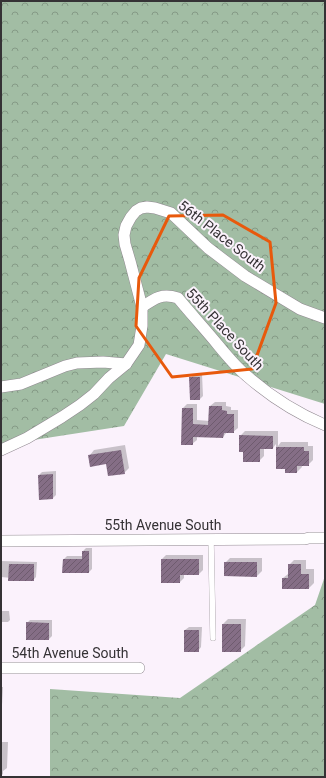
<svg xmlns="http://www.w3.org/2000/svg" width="326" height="778" font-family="Roboto,sans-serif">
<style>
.forest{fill:url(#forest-crowns)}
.shadow{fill:#0003}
.building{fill:url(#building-hatch)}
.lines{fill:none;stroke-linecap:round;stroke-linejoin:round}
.lane-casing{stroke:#918991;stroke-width:6}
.street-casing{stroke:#918991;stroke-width:12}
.lane{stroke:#fff;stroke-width:5.5}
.street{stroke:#fff;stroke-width:11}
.marked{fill:none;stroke:#e8590c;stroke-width:3;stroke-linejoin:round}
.labels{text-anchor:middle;stroke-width:4;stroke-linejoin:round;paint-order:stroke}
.street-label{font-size:14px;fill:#353235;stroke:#fbf2fc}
</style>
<defs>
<pattern id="forest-crowns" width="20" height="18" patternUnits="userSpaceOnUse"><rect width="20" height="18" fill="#a2bda4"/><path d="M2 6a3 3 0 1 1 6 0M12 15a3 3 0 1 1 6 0" fill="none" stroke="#859a86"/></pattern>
<pattern id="building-hatch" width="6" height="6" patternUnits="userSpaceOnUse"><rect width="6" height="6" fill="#856e86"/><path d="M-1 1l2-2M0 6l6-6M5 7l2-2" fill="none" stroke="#6e5b6e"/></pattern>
</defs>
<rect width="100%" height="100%" fill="#fbf2fc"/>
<g class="forest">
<path d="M1,1H325V404L166,354L124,426L1,445Z"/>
<path d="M325,576V777H50V689L180,698L315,605Z"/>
</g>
<g class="shadow">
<path d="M202,374L203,396L200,399L190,378L194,375Z"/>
<path d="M215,402H226V406L231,407V410H238V428L233,432H227L223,437L197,436V440L192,444L183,408L187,404H197V420L210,421V406Z"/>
<path d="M245,431H278V446L281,442H308V446H313V460L308,465H302V467L297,472L286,468H276V444L273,448H264V456L259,461L244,452L240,436Z"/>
<path d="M125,445L129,468L124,473L107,463L90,455L94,450Z"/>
<path d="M56,471V495L53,498L40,499L39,475L42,472Z"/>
<path d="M86,548H92V569L89,572L64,559L67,556H83V551Z"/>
<path d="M166,555H203V570L199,574H184V578L180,582L162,559Z"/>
<path d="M230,558H262V571L257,576L225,563Z"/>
<path d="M294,560H306V569H314V583L309,588L283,578L288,574H289V565Z"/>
<path d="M1,561L37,562L36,577L33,580L1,577Z"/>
<path d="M2,611H9L10,620L8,622H1V612Z"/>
<path d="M228,619H246L245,646L240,651L223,624Z"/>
<path d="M30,620H52V636L49,639H27V623Z"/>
<path d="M189,627H202L201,647L198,651L185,630Z"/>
<path d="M1,687H3L2,705L1,706Z"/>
<path d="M1,742H8L7,768L3,771V774L1,776Z"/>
</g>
<g class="building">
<path d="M189,377H200V400H190Z"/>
<path d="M209,406H222V410L227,411V414H234V433H224L223,438L193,437V445H181L182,408H193V424L208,425Z"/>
<path d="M239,435L273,436V449H260V462H243V452H239Z"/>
<path d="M276,447H304V451H309V466H297V473H285V469H276Z"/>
<path d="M121,450L125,474L108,476L106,464L90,467L88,455Z"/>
<path d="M53,474V499L39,500L38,475Z"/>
<path d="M82,551H89V573H62L63,559H82Z"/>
<path d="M161,559H199V575H180V583H161Z"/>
<path d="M224,562H257V577L224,576Z"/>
<path d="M9,564H34V581H8Z"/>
<path d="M288,564H301V574H309V589H282V578H288Z"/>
<path d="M26,622L49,623V640H26Z"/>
<rect x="222" y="624" width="19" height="28"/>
<rect x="184" y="630" width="15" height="22"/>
</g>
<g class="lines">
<g class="lane-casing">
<path id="lane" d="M211,539L213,638"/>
</g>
<g class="street-casing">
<g id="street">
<path d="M142,307C155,298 162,293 178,298C191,314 205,329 218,345C227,356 236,367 247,376C271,397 296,413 325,425"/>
<path d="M1,387L21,384L65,366L77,363L103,362L126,364"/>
<path d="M1,450L27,438L62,417L80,405L94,394L109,378L126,364L139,345L142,326V307L130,261L125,244L124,235L126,226L131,217L136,211L141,208L147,207L155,208L171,213L208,248L245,276L300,309L325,318"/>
<path d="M1,541L305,539L309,538H325"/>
<path d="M1,668H139"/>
</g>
</g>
<use href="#lane" class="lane"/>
<use href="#street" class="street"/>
</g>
<path class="marked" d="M223,215L270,242L276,303L252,369L172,377L136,326L139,278L169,216Z"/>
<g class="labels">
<g class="street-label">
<text transform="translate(222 236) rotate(38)" y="5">56th Place South</text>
<text transform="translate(225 329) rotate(47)" y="5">55th Place South</text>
<text x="163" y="530">55th Avenue South</text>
<text x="70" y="658">54th Avenue South</text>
</g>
</g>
<rect width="326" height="778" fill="none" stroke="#353235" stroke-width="4"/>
</svg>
